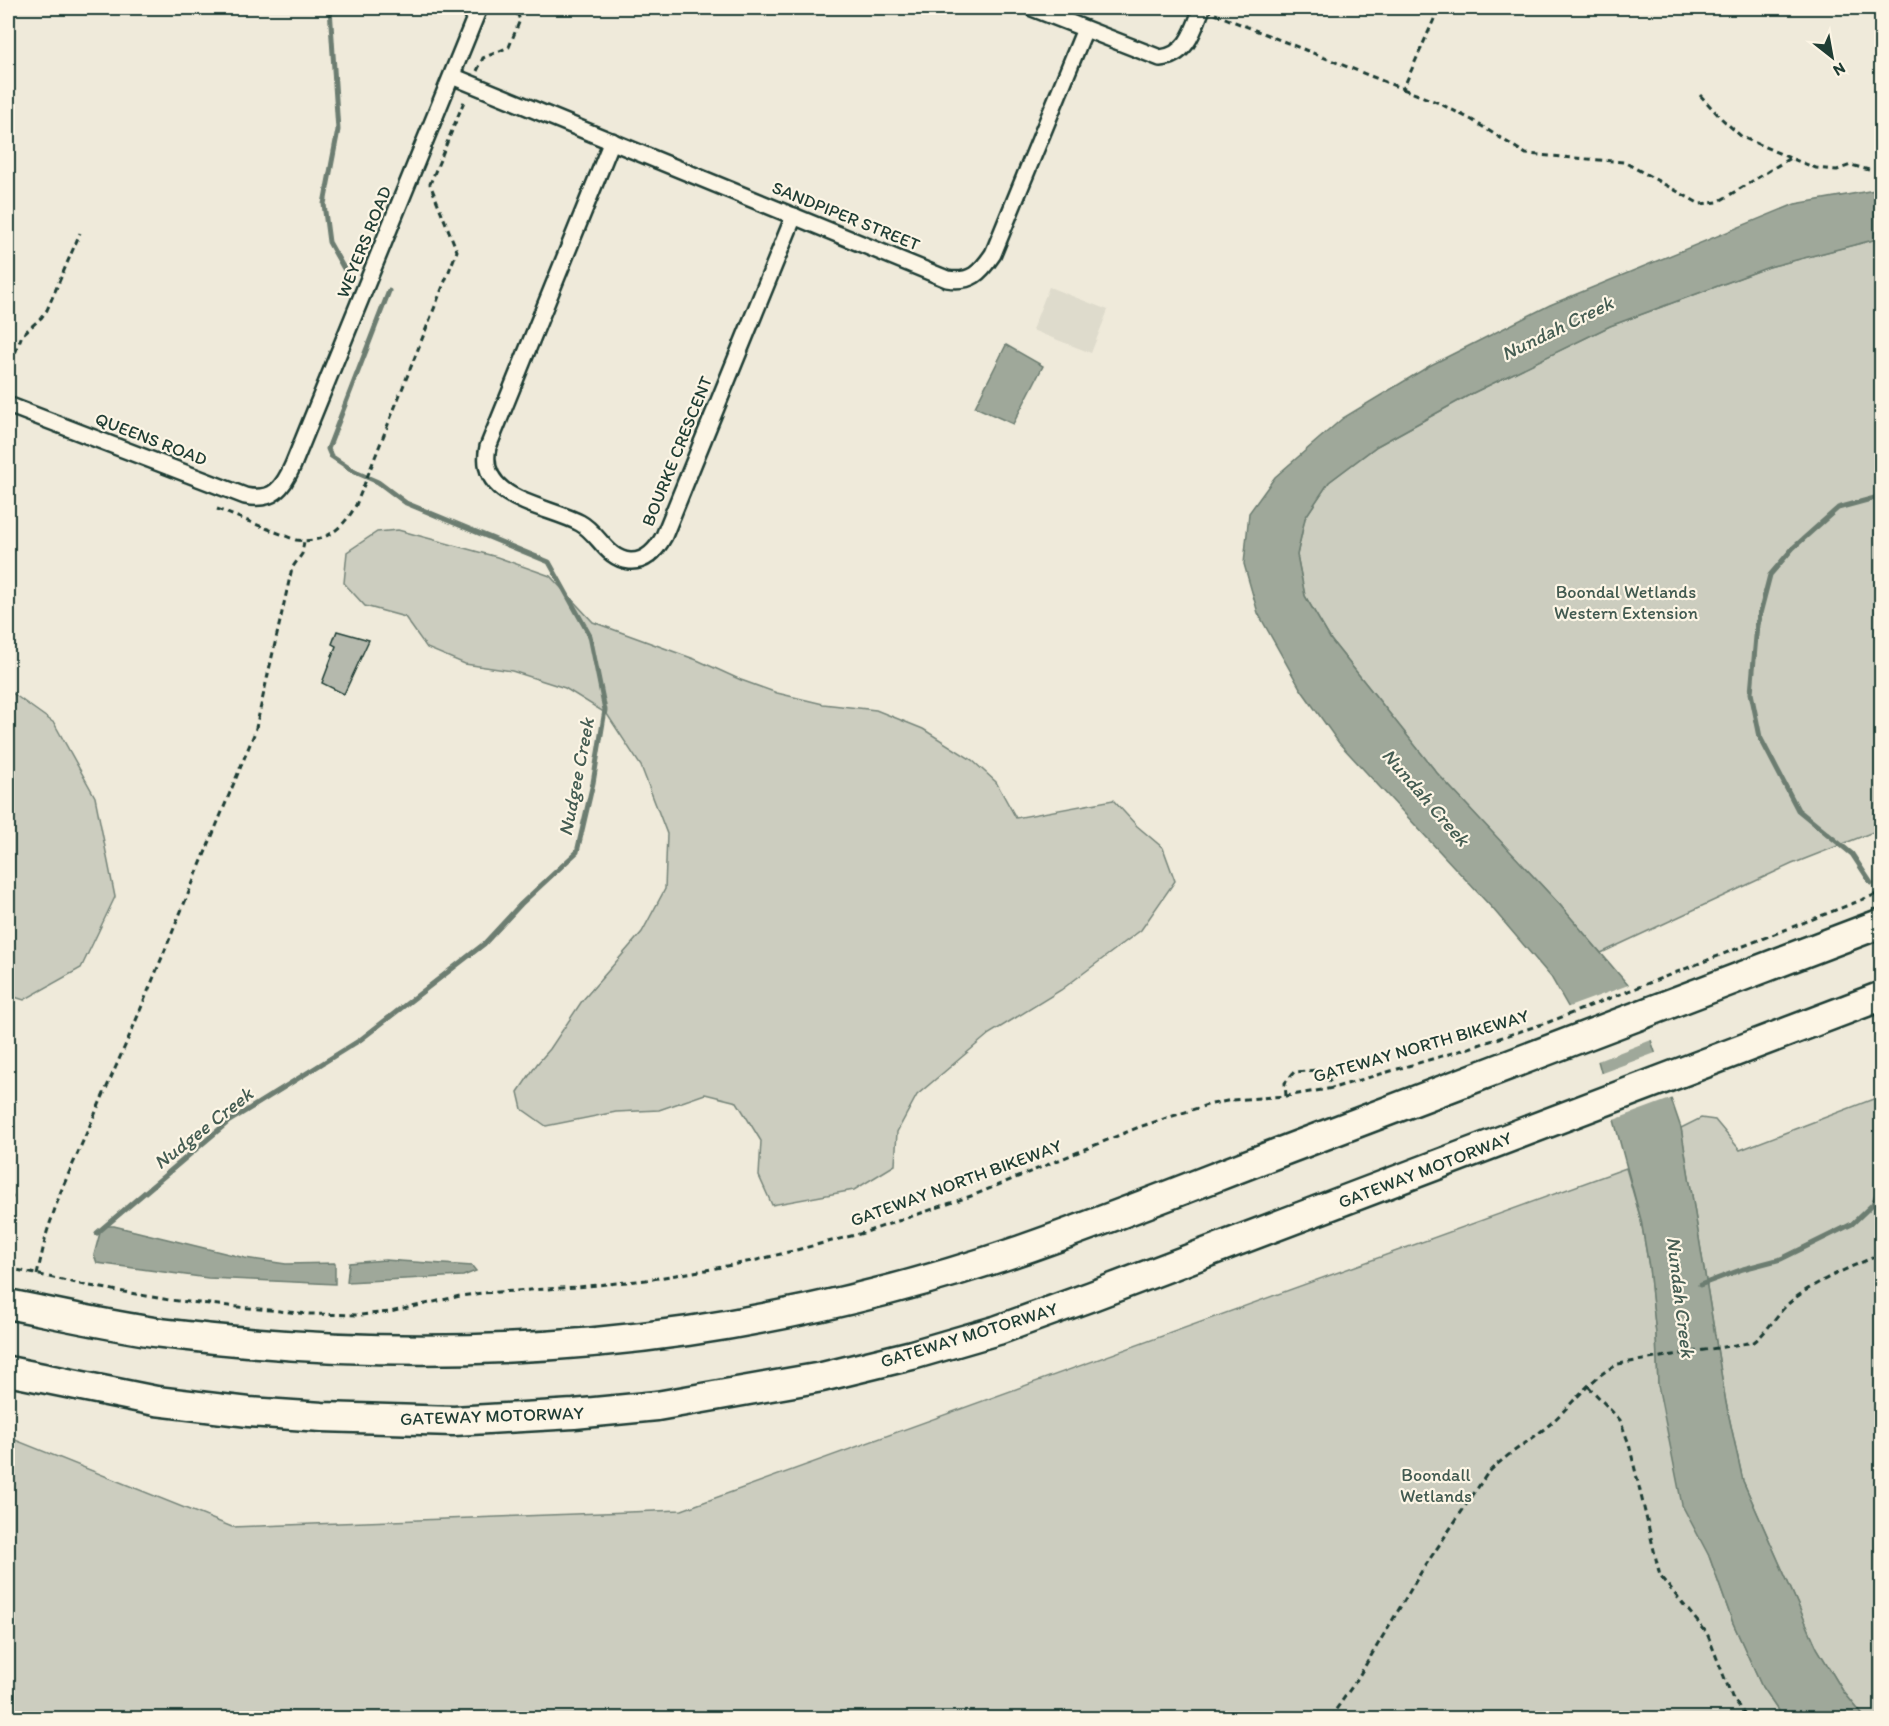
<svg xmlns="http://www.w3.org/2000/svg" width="1889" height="1726" font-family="Itim,sans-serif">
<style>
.built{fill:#dedbcc}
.green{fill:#cccdbf;stroke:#76857a;stroke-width:1.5}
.water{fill:#9fa89a;stroke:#6c7d71;stroke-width:1.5}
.pier{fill:#efeada}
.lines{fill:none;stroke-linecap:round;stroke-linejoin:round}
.stream{stroke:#6c7d71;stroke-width:5}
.building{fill:#b5b9ad;stroke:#1f3d34;stroke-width:1.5}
.minor-casing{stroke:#1f3d34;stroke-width:20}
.motorway-casing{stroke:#1f3d34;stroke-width:33}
.path{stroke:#1f3d34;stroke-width:3;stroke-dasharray:6 4.5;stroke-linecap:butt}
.minor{stroke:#fcf5e5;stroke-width:15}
.motorway{stroke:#fcf5e5;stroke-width:28}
.labels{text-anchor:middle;stroke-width:4.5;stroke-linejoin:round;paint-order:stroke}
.street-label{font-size:18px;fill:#1f3d34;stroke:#fcf5e5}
.park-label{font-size:18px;fill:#425a50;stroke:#fcf5e5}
.water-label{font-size:20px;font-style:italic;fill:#455d53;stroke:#fcf5e5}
</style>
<rect width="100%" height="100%" fill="#efeada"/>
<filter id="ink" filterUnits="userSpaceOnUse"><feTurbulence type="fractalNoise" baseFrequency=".0167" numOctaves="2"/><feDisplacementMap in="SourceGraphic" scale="12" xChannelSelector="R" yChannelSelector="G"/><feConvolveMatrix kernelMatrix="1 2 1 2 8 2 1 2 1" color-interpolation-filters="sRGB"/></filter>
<g filter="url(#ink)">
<path class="built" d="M1049,287L1108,310L1091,353L1032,330Z"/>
<g class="green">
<path d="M1881,238V829L1792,864L1601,953L1560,905L1437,773L1331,640L1305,596L1297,555L1305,518L1329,482L1377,446L1473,393L1610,326L1769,267Z"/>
<path d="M398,530L497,557L550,576L593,622L697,660L741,680L777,693L823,704L876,710L923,729L972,760L996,782L1016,818L1113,800L1137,826L1163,848L1175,881L1141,930L1061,990L989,1034L917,1095L897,1132L895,1165L854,1190L772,1205L759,1176L761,1141L737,1102L705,1094L659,1110L616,1112L546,1126L522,1109L518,1092L537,1064L550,1049L582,1001L642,932L665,889L667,834L641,766L607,714L565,688L512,671L465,664L427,648L405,617L365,606L344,583L347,552L377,532Z"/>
<path d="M8,690L54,723L95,797L115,897L81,968L24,1000L8,995Z"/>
<path d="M1881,1096V1718H1865L1843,1691L1817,1648L1743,1481L1726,1403L1681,1128L1701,1118L1715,1120L1740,1150Z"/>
<path d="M1626,1168L1641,1220L1649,1267L1656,1334L1658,1385L1709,1556L1733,1623L1762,1687L1783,1718H8V1437L232,1527L682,1510Z"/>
</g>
<g class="water">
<path d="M1881,189V238L1769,267L1610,326L1473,393L1377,446L1329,482L1305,518L1297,555L1305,596L1331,640L1437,773L1560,905L1628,985L1641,1011L1681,1128L1726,1403L1743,1481L1817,1648L1843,1691L1865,1718H1783L1762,1687L1733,1623L1709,1556L1682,1505L1658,1385L1656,1334L1649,1267L1641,1220L1597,1057L1551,977L1493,909L1339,743L1300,688L1258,613L1244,564L1249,513L1275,477L1343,418L1431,365L1550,305L1795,204Z"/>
<path d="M1006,345L1043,366L1013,424L975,407Z"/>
<path d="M105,1226H114L245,1258L286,1264L335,1263V1284L208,1278L97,1263L94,1255L101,1229Z"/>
<path d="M385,1260L472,1266L476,1271L463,1276L347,1282L349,1263Z"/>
</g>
<g class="pier">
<path d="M1631,984L1644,1009L1654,1039L1595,1062L1566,1008Z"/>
<path d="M1658,1052L1673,1098L1611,1121L1599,1074Z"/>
</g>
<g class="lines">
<g class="stream">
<path d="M330,8L338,130L324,204L329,242L347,274"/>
<path d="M1871,883L1852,854L1798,810L1760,737L1751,693L1757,625L1770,575L1793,548L1838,508L1882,496"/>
<path d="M8,1197H11"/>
<path d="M97,1233L228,1122L360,1040L484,944L521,904L577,852L593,783L605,710L590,636L549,562L406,503L378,482L355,472L331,456L328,449L389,291"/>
<path d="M1700,1285L1743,1269L1781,1259L1852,1224L1873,1204L1882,1181"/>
</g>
</g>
<path class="building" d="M337,631L369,640L344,694L322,683L336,646L332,644Z"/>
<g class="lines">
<g class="minor-casing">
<g id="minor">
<path d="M1032,8L1160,58C1187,56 1194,29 1202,8"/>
<path d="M452,76L947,279C971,283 980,273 993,254L1085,29"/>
<path d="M612,141L488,447C476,500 546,505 580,523C599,533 606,559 630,561C647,562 657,549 664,536L794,216"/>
<path d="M8,405L245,496C273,502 283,488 293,465L479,8"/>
</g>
</g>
<g class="motorway-casing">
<g id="motorway">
<path d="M8,1304C58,1314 110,1326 161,1333C336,1355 514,1356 688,1331C801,1314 913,1287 1021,1250C1113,1218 1204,1181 1296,1146C1491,1072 1686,998 1882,923"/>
<path d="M8,1371L156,1401L249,1412L322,1417L454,1421L574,1414L657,1406L822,1377L912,1355L998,1330L1092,1296L1882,996"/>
</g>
</g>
<g class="path">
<path d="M1215,14L1403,89L1439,8"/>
<path d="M477,71L483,58L509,47L520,20L515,8"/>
<path d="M1403,89L1439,103L1472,120L1526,154L1624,162L1700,204L1718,202L1790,158L1816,168L1837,170L1851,165L1869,170"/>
<path d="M1700,95L1721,118L1742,137L1790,158"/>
<path d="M8,372L22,335L41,318L47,310L80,233"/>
<path d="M217,509L296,540C324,544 343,529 356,505L457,251L430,184L465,99"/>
<path d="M1286,1096L1285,1083L1294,1072L1318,1070L1329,1079L1333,1088"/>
<path d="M8,1268L85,1285L169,1300L309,1314L360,1315L390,1312L460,1296L483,1293L578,1287L646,1280L706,1270L757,1260L863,1233L974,1195L1139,1127L1207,1105L1232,1100L1286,1096L1333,1088L1466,1049L1549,1022L1882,892"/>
<path d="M37,1275L47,1232L61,1191L132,1030L255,732L292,568L302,554L304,541"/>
<path d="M1588,1386L1620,1420L1629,1444L1660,1576L1707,1633L1732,1697L1747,1718"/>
<path d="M1330,1718L1356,1681L1423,1569L1487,1474C1505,1455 1529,1442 1549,1425C1572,1405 1591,1377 1618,1364L1754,1342C1767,1332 1774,1318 1786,1306C1808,1284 1852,1266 1882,1254"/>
</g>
<use href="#minor" class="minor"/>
<use href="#motorway" class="motorway"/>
</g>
</g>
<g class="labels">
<g class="street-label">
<text transform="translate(846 216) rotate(22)" y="6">SANDPIPER STREET</text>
<text transform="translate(364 242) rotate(-68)" y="6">WEYERS ROAD</text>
<text transform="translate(151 439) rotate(21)" y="6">QUEENS ROAD</text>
<text transform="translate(677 451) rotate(-68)" y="6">BOURKE CRESCENT</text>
<text transform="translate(1421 1046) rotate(-16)" y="6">GATEWAY NORTH BIKEWAY</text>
<text transform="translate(1425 1170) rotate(-21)" y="6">GATEWAY MOTORWAY</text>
<text transform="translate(956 1183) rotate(-20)" y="6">GATEWAY NORTH BIKEWAY</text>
<text transform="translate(969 1335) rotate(-17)" y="6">GATEWAY MOTORWAY</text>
<text transform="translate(492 1416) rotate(-2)" y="6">GATEWAY MOTORWAY</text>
</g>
<g class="park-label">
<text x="1626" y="598">Boondal Wetlands<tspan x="1626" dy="21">Western Extension</tspan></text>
<text x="1436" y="1481">Boondall<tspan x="1436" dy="21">Wetlands</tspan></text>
</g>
<g class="water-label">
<text transform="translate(1557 328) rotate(-26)" y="7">Nundah Creek</text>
<text transform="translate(576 777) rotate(-79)" y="7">Nudgee Creek</text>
<text transform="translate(1426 797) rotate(49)" y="7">Nundah Creek</text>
<text transform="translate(203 1128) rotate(-38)" y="7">Nudgee Creek</text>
<text transform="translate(1681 1297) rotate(83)" y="7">Nundah Creek</text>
</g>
</g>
<rect width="1889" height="1726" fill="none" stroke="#fcf5e5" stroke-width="30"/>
<rect x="15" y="15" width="1859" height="1696" fill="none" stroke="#1f3d34" stroke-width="2" filter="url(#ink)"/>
<g transform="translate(1832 57) rotate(149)" stroke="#fcf5e5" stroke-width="4.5" paint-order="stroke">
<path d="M0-4.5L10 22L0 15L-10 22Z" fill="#1f3d34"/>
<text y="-9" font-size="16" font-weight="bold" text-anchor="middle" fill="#1f3d34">N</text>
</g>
</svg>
